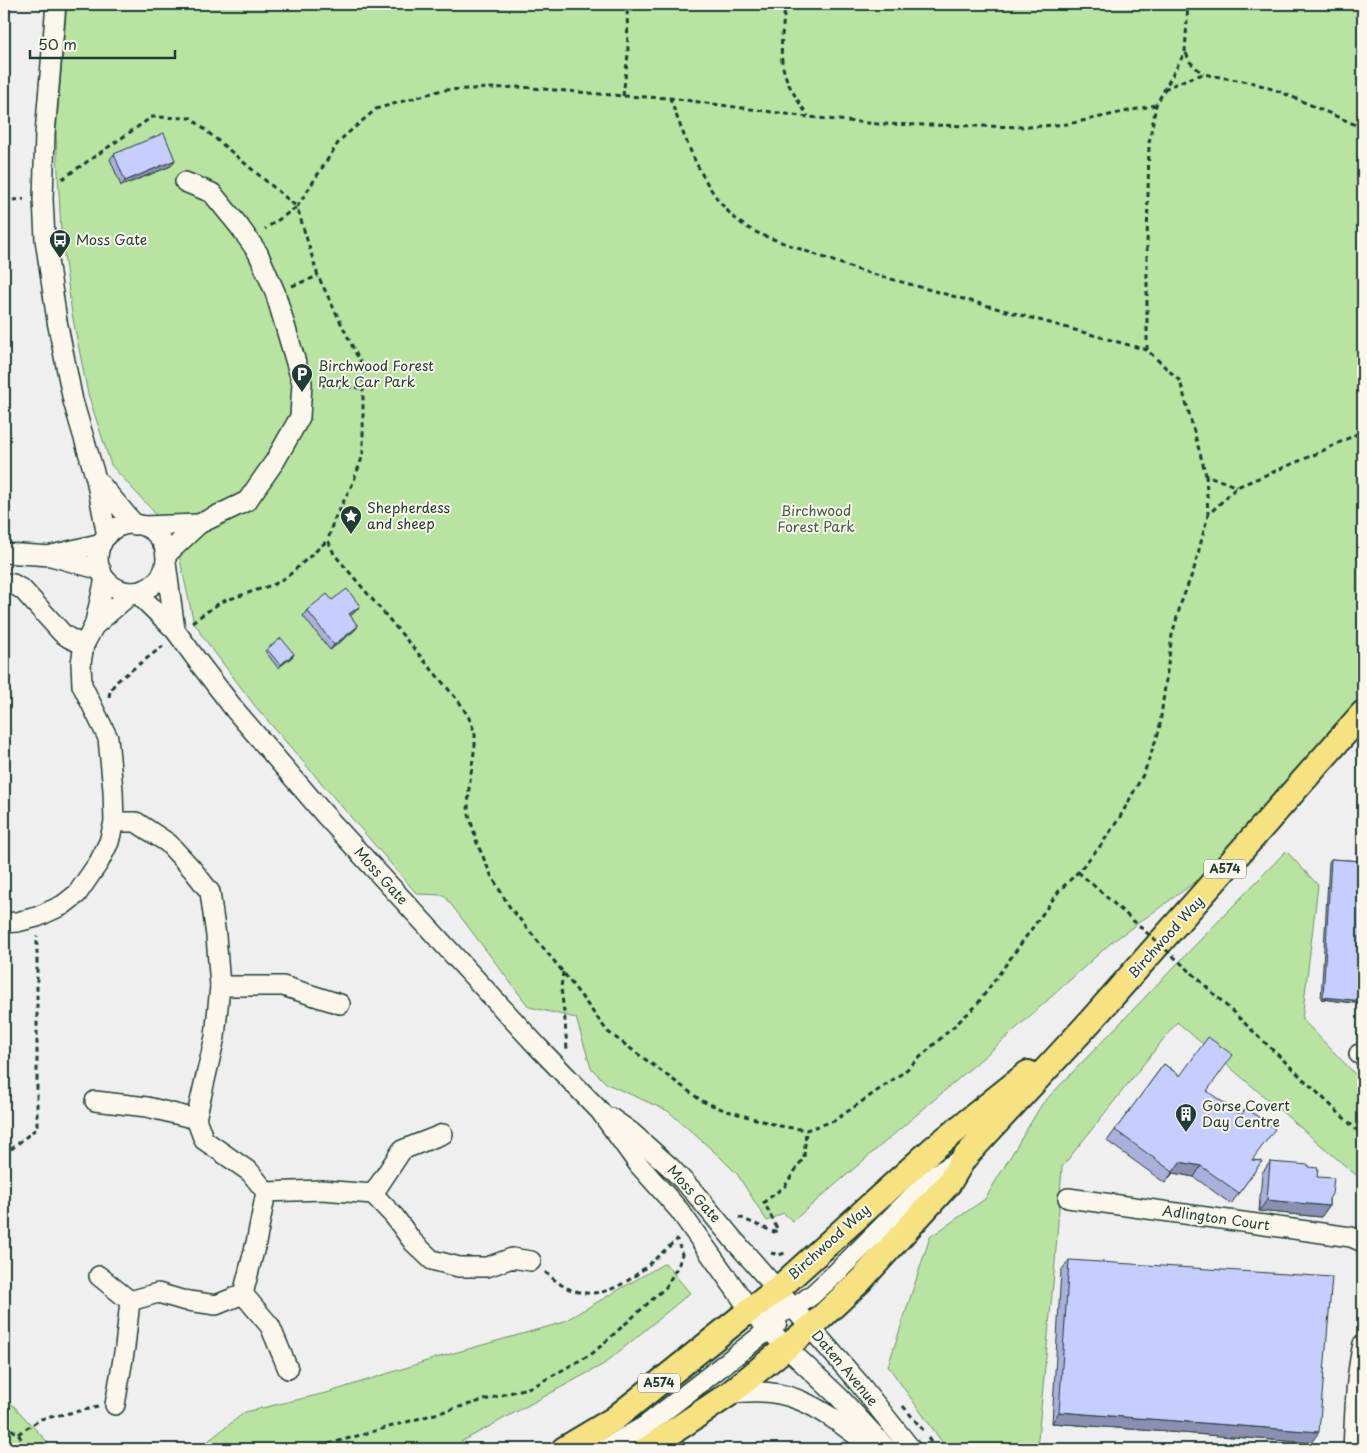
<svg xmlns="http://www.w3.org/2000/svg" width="1367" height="1453" font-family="'Playpen Sans',sans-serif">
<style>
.green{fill:#b8e3a1;stroke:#6c906a}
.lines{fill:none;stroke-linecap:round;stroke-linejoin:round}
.minor-casing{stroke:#1f3d34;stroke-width:22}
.major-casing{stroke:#1f3d34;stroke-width:28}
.path{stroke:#1f3d34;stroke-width:3;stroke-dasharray:5 4;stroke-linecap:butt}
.minor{stroke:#fbf7ec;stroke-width:19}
.major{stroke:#f6e281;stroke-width:24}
.path-bridge{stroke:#1f3d34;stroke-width:3;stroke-dasharray:5 4;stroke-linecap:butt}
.wall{fill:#aab0db;stroke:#1f3d34}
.shaded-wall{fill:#8b90b2;stroke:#1f3d34}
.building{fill:#c6cdff;stroke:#1f3d34}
.labels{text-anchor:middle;stroke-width:4;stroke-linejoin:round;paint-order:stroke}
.shield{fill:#fbf7ec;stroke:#61756b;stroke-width:1}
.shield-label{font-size:12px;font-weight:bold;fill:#1f3d34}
.poi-label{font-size:14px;fill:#1f3d34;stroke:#fbf7ec;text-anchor:start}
.park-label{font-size:14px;fill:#3e5e4a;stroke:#fbf7ec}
.street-label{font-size:14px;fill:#1f3d34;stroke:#fbf7ec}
</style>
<rect width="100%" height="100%" fill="#f0eff0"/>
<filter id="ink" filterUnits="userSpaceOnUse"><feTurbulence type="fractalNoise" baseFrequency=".02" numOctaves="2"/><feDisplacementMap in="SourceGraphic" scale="10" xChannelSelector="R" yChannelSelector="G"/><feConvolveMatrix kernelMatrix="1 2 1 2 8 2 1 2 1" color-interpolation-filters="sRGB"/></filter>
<g filter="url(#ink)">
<g class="green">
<path d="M67,4H1363V706L1216,867L1112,942L1000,1043L793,1221L783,1213L767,1221L737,1174L719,1156L668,1111L607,1084L591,1068L576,1018L529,1007L444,895L417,894L255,706L200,633L199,629L194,624L179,555L153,511L111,465L88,394L72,314L61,232L56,133Z"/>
<path d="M1286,851L1318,885L1302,1019L1355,1074L1363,1078V1181L1177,1022L1062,1167L1055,1263L1037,1449H947L888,1366L930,1237L985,1199L1042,1104Z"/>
<path d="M665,1263L690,1293L604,1364L448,1449H198L245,1412L330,1392L436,1358L561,1323Z"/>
<path d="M4,1396L9,1401L54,1449H4Z"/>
</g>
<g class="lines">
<g class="minor-casing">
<g id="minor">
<path d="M56,4L45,134L43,199L45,239L57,321L73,401L96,479L107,536"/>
<path d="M97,480L135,525"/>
<circle cx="132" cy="558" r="34"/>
<path d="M143,526L199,524"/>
<path d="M4,553L51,556L101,570"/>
<path d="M52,555L102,543"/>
<path d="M166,555L199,524L247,501L275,461L300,417L302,383L275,292L258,253L239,226L212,193L185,182"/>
<path d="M166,563L175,630"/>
<path d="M4,583L13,584L23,590L62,633L69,638L84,645"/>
<path d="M136,592L175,630L199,663L235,710L325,815L537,1046L600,1111L639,1165L679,1210L750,1310L787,1348L839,1397L887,1449"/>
<path d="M94,626L133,592"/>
<path d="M114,822H136L168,843L192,869L210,892L216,936L220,986L215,1037L196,1119L204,1140L250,1172L266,1192L256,1243L243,1294L216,1305L182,1300L158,1293L130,1301L125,1347L115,1405"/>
<path d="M4,923L17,922L37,917L63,905L77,894L99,862L109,842L114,822L113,790L108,738L82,685L81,663L84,645L94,626L105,579"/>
<path d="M220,986H283L340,1004"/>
<path d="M1359,1054H1363"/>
<path d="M95,1101L147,1107L196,1119"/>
<path d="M611,1118L631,1132L671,1168L693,1191L732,1238L858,1382L911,1449"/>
<path d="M266,1192L322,1190L373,1194L402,1150L443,1134"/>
<path d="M373,1194L394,1216L413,1242L432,1260L459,1267H487L512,1258L531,1261"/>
<path d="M1068,1198L1351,1237L1363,1242"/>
<path d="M99,1276L130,1301"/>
<path d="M243,1294L270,1326L288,1369"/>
<path d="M750,1310L758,1314L775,1315L794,1308L812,1295L836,1273L933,1176L964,1158"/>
<path d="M729,1394C795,1383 825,1413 875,1449"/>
<path d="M605,1449L645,1426L777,1323"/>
<path d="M1353,1449C1355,1414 1355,1378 1363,1344"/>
</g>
</g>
<g class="major-casing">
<g id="major">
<path d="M564,1449L614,1419L750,1310L778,1289L934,1148L1028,1073"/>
<path d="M647,1449L729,1394L811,1327L860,1281L949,1183L964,1158L1087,1025L1363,713"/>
</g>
</g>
<g class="path">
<path d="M785,4C784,24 778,51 784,71C788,87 799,102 808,116"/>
<path d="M1178,4L1187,7"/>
<path d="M1186,53L1190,62L1203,74"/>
<path d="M1164,89L1185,80L1203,74L1254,83L1281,92L1363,128"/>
<path d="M623,96L628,54L627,4"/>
<path d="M670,98C684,137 704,192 736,219C744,226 753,231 762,235L855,269L1147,350L1180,381L1206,475L1237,487"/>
<path d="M1156,105L1068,124L1028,127L878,124L808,117L670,98L623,96L521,87L442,90L376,109L340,140L297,207L318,276L363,368V455L353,483L333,522L328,540L334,554L460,703L469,718L475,733V745L469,788L468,811L477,843L491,875L509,906L563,972L608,1032L702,1101L724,1110L780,1126L806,1130L834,1121L904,1072L976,1006L1059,891L1078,872L1101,845L1120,817L1144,773L1159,731L1172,635L1181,603L1194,569L1208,515L1237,487L1316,454L1363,431"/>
<path d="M62,179L152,117L191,118L297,207L265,229"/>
<path d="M4,201L24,199"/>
<path d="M292,286L318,276"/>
<path d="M1147,350V246L1149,143L1156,105L1185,52L1188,4"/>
<path d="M320,385L364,388"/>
<path d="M1206,475L1208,514"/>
<path d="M192,622L221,602L275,584L288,576L328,540"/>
<path d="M109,697L110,691L116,682L163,646"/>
<path d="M1078,872L1092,884"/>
<path d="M563,972L561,988L565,1020L567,1050"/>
<path d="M1192,973L1363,1136"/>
<path d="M4,1155L37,1128V936"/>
<path d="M739,1217L774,1232L778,1230L764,1202L785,1186L804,1157L806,1130"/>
<path d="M771,1253L779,1255L785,1253"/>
<path d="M545,1272C554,1279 563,1288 575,1291C617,1303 649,1262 678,1239"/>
<path d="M903,1406L923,1430"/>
<path d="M4,1424L18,1434L28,1449"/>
<path d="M18,1434L41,1419L98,1407"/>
<path d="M928,1438L936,1449"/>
<path d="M311,1449L534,1386L593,1353L666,1287L679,1264L682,1254L679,1245"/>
</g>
<use href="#minor" class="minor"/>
<use href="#major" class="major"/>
<path class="path-bridge" d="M1092,884L1192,973"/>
</g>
<g class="wall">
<path d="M114,154L175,160L171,166L121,186L110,159Z"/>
<path d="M332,600L360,606L356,611L350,616L358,626L354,631L330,650L303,616L307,610Z"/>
<path d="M267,649L294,654L292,657L278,668L265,651Z"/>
<path d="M1331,859L1363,861V1004L1321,999L1329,862Z"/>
<path d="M1164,1064L1180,1076L1208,1091L1252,1160L1262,1161L1231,1204L1194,1177L1173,1173L1165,1183L1107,1141Z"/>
<path d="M1270,1162L1309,1167L1317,1177L1329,1199V1206L1321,1217L1259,1211L1262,1173Z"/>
<path d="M1069,1260L1311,1443L1052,1423L1061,1271Z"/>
</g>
<g class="shaded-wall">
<path d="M175,160L171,166L121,186L125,181Z"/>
<path d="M360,606L356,611L345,620L349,614Z"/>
<path d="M358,626L354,631L330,650L334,645Z"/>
<path d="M294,654L292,657L278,668L280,665Z"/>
<path d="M1323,997L1363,1001V1004L1321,999Z"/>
<path d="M1180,1162L1201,1166L1194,1177L1173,1173L1165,1183Z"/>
<path d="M1267,1200L1329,1206L1321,1217L1259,1211Z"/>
<path d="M1059,1412L1319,1432L1311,1443L1052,1423Z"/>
</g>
<g class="building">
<path d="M164,133L175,160L125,181L114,154Z"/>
<path d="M347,589L360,606L349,614L358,626L334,645L307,610L327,594L332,600Z"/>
<path d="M281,638L294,654L280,665L267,649Z"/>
<path d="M1331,859L1363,861V1001L1323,997Z"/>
<path d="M1208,1037L1233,1055L1207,1091L1241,1115L1246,1108L1275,1129L1252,1160L1262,1161L1239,1193L1201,1166L1180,1162L1173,1172L1115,1130L1164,1064L1180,1076Z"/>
<path d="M1270,1162L1309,1165V1167L1318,1168L1317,1177L1334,1178L1332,1194L1329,1199V1206L1267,1200Z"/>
<path d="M1069,1260L1332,1277L1319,1432L1059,1412Z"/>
</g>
</g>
<defs>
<g id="bus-pin" transform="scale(1.125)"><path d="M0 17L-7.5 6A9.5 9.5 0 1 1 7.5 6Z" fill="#1f3d34" stroke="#fbf7ec"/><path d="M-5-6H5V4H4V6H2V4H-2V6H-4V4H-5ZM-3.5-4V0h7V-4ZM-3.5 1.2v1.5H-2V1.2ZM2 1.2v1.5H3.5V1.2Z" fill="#fff"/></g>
<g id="parking-pin" transform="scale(1.125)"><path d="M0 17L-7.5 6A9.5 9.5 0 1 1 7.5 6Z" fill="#1f3d34" stroke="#fbf7ec"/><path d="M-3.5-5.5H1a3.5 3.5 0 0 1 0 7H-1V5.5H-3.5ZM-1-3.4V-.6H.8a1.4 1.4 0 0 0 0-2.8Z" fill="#fff"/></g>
<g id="sight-pin" transform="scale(1.125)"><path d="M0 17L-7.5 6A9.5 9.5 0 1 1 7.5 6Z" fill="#1f3d34" stroke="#fbf7ec"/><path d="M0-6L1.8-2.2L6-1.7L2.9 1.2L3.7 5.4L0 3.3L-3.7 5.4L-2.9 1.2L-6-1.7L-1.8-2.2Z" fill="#fff"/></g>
<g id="building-pin" transform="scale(1.125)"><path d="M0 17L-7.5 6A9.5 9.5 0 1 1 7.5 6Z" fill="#1f3d34" stroke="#fbf7ec"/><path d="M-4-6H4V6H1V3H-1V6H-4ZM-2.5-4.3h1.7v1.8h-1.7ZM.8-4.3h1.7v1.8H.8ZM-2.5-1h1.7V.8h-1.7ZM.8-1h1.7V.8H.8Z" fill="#fff"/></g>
</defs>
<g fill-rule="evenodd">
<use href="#bus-pin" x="60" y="240"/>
<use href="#parking-pin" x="302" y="374"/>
<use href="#sight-pin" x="351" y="516"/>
<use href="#building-pin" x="1186" y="1114"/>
</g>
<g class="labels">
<g class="shield">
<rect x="1204" y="859.5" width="42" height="19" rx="4"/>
<rect x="638" y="1373.5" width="42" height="19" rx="4"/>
</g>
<g class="shield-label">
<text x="1225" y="873">A574</text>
<text x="659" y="1387">A574</text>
</g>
<g class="poi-label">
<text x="76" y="245">Moss Gate</text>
<text x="318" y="371">Birchwood Forest<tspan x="318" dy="16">Park Car Park</tspan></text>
<text x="367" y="513">Shepherdess<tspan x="367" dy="16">and sheep</tspan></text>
<text x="1202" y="1111">Gorse Covert<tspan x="1202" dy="16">Day Centre</tspan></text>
</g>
<g class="park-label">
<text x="816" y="516">Birchwood<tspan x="816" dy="16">Forest Park</tspan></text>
</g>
<g class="street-label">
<text transform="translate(381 876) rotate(48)" y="5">Moss Gate</text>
<text transform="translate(1166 937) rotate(-48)" y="5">Birchwood Way</text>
<text transform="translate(694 1194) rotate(48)" y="5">Moss Gate</text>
<text transform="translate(1216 1218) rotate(8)" y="5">Adlington Court</text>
<text transform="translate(829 1242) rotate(-42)" y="5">Birchwood Way</text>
<text transform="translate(845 1368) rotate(50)" y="5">Daten Avenue</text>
</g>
</g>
<rect width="1367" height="1453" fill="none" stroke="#fbf7ec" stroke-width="20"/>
<rect x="10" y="10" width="1347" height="1433" fill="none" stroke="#1f3d34" stroke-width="2" filter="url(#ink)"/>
<path d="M30 50v8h145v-8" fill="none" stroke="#1f3d34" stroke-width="2.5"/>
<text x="38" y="50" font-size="15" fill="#1f3d34" stroke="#fbf7ec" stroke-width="4" paint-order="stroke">50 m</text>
</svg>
